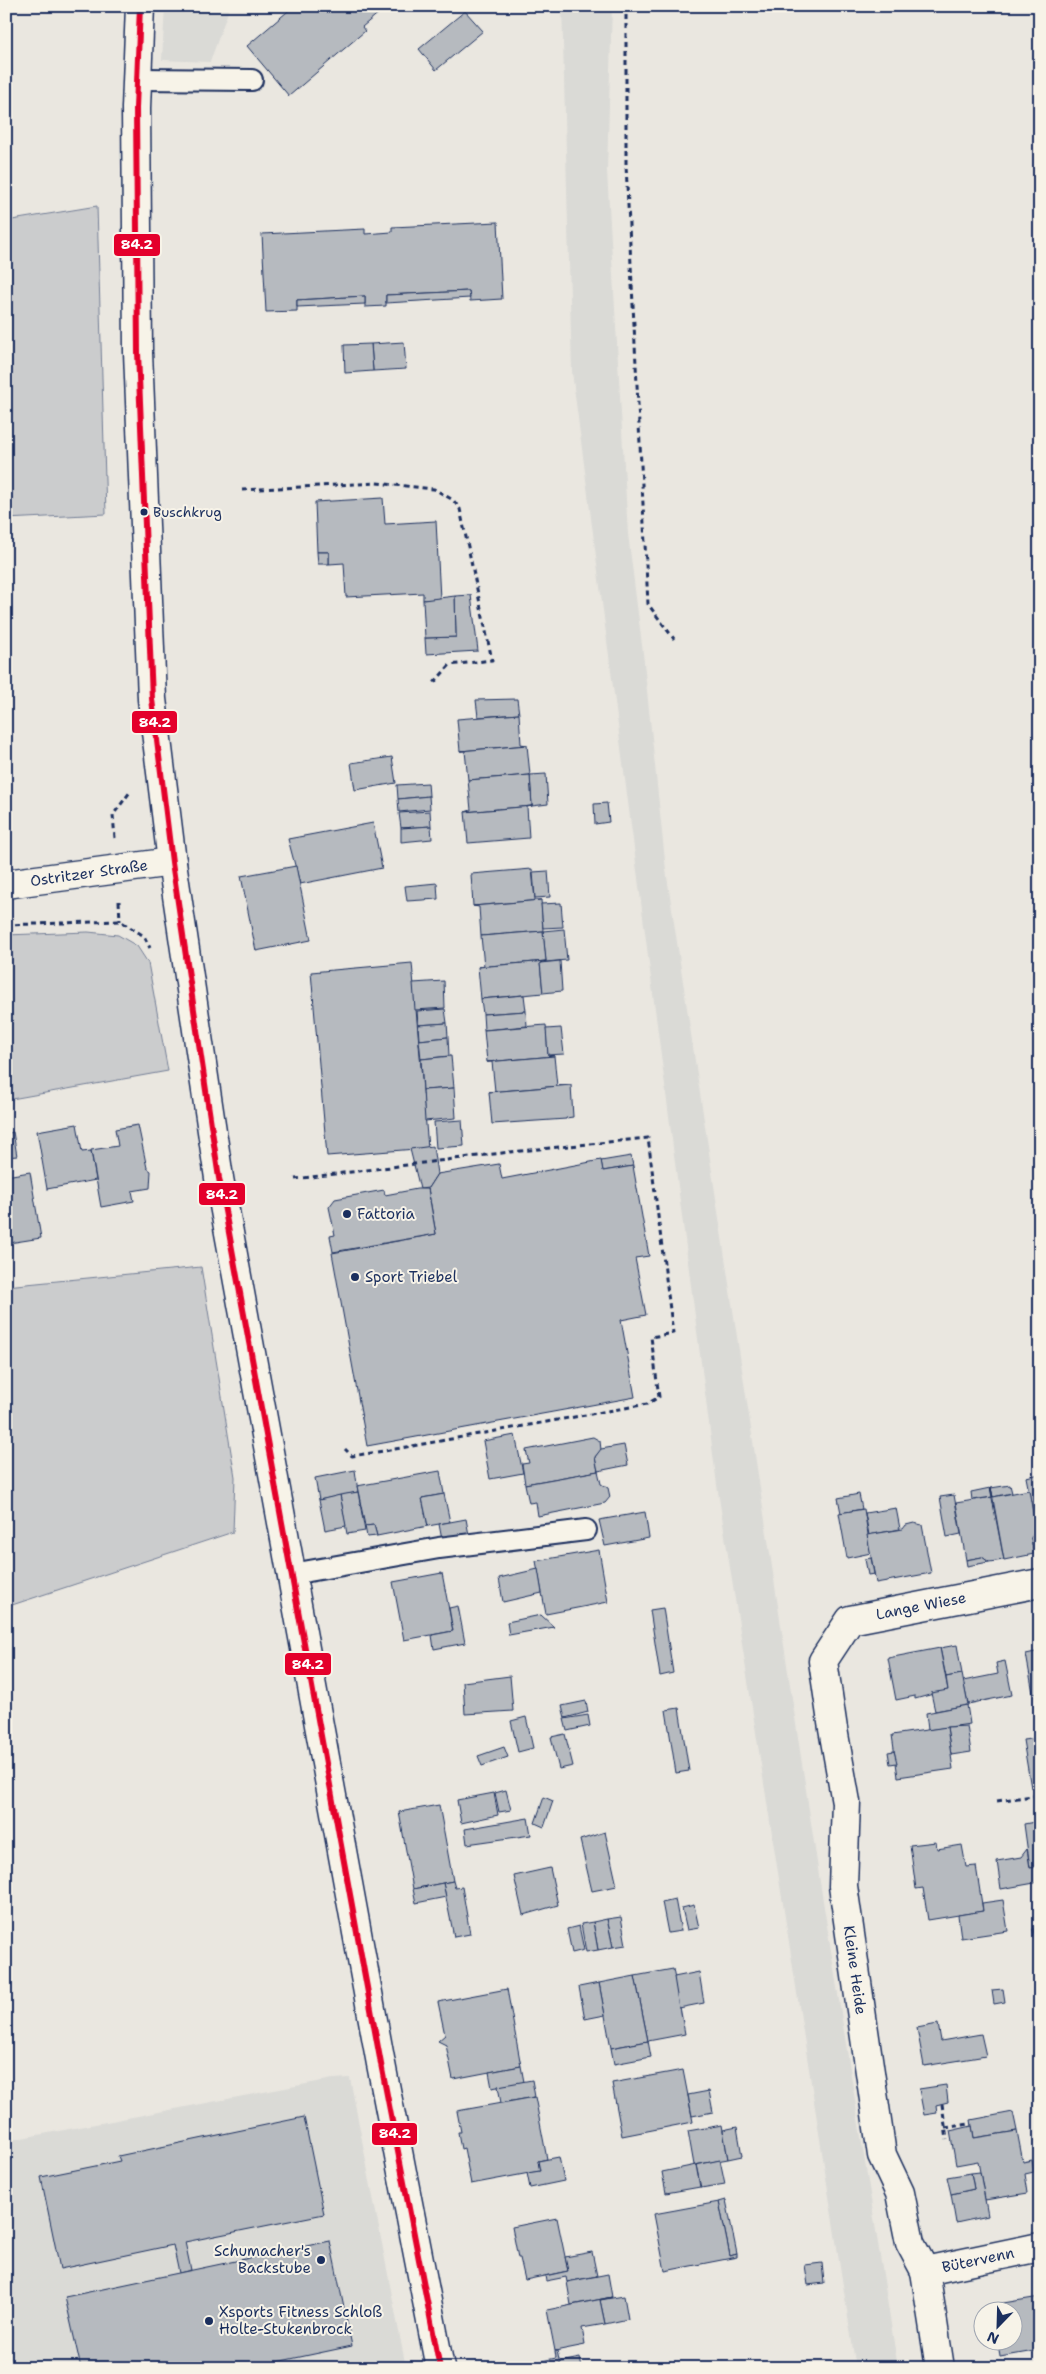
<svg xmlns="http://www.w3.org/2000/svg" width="1046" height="2374" font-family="'Shantell Sans',sans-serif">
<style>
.built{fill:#dadad6}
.green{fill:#cbcccd;stroke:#737e96}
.building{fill:#b6babf;stroke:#1b2f5e}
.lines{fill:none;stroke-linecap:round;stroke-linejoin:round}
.lane-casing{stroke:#1b2f5e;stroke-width:24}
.street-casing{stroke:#1b2f5e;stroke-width:31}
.secondary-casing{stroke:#1b2f5e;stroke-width:31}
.path{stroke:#1b2f5e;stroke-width:3;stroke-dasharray:5 4;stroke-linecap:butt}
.lane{stroke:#f7f3e8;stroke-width:20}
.street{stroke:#f7f3e8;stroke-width:28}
.secondary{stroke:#f7f3e8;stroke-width:28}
.bus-1-casing{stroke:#f7f3e8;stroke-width:10}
.bus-1{stroke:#e4002b;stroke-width:6}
.bus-dot{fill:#1b2f5e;stroke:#f7f3e8;stroke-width:2}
.labels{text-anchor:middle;stroke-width:4;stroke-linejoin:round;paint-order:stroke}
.bus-label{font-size:14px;fill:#1b2f5e;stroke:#f7f3e8;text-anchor:start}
.street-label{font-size:15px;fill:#1b2f5e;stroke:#f7f3e8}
.poi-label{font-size:15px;fill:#1b2f5e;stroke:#f7f3e8;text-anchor:start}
.line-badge{stroke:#f7f3e8;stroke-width:2}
.badge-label{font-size:14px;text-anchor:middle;font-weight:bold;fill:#fff}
</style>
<rect width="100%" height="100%" fill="#eae7e0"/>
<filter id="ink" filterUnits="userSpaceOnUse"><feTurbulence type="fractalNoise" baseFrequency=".02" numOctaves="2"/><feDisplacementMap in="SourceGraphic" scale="10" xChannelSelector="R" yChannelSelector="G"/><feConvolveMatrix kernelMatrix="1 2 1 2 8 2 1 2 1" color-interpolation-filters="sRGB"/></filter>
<g filter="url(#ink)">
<g class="built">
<path d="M165,6H230L210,62L162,60Z"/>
<path d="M562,6H612L607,171L628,534L643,653L666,870L820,1882L898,2368H856L717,1485L572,372Z"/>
<path d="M350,2078L406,2368H6V2141L333,2079Z"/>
</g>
<g class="green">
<path d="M97,206L106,514L6,519V221Z"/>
<path d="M88,932L118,935L137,946L148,963L168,1071L6,1100V935Z"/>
<path d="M201,1267L235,1477L233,1532L6,1607V1286Z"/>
</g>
<g class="building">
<path d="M294,6H387L362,27L365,31L289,96L247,46Z"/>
<path d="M465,11L483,31L436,70L419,49Z"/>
<path d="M498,222L502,299L470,301L469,291L386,295V306L365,307V296L297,300V311L266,312L262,234L365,229V234L392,232V227Z"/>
<path d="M469,291L470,298L386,303V295Z"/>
<path d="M365,296V304L297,307V300Z"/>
<path d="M404,342L406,369L373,371L371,344Z"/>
<path d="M371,344L373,371L345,373L344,345Z"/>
<path d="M383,498L385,524L436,521L440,599L423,600V593L346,597L344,563L329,564V552H317L315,502Z"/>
<path d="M317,552H329V564H318Z"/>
<path d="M471,595L478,651L426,654L425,638L456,637L455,596Z"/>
<path d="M455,596L456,637L425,638L423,600Z"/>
<path d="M517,699L519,714L478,717L476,700Z"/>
<path d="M519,714L521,744L527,745L460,751L457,719Z"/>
<path d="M527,745L530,775L468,780L465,751H460Z"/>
<path d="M392,757L396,783L355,790L351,763Z"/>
<path d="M546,774L548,804L532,806L530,775Z"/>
<path d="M530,775L532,806L465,812L471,810L468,780Z"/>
<path d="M428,783L429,796L398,799L397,785Z"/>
<path d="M429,796L430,809L399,812L398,799Z"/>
<path d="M607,803L609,822L595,824L594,804Z"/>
<path d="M527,807L529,838L468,843L465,812L532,806Z"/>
<path d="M430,811L431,826L401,828L399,813Z"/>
<path d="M373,823L382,868L300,884L288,839Z"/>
<path d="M431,826L432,839L401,842V828Z"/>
<path d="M296,866L311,940L256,951L241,876Z"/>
<path d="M532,869L535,900H541L473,906L471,874Z"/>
<path d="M548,871L550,897L535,898L533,872Z"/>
<path d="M437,883L438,899L407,901L405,886Z"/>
<path d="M541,900L543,931L481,936L479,907L473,906Z"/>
<path d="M561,903L563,927L543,928L541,904Z"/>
<path d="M564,929L567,960L546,962L543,931Z"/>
<path d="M543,931L546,961L478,967L484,966L481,936Z"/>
<path d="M546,961L540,963L543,993L481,999L478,967Z"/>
<path d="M560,961L562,991L543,993L540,963Z"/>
<path d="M412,963L428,1148L327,1156L311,972Z"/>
<path d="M444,981L445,1008L415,1010L413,983Z"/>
<path d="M524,995L526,1011L483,1014L481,999Z"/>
<path d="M445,1009L447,1023L418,1025L417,1011Z"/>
<path d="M526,1011L527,1026L484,1030L483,1014Z"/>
<path d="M447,1023L448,1037L419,1040L418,1025Z"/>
<path d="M546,1025L548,1055L554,1056L487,1062L484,1030Z"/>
<path d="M561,1028L564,1054L548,1055L546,1029Z"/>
<path d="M448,1037L449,1056L421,1059L419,1040Z"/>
<path d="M451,1056L454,1088L423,1090L421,1059Z"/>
<path d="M554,1056L557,1086L571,1085L489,1092L495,1091L492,1062H487Z"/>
<path d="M571,1085L573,1117L566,1118V1119L492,1124L489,1092Z"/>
<path d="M454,1088L456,1118L425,1121L423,1090Z"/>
<path d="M462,1120L464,1146L436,1148L434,1122Z"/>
<path d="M77,1124L82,1152L91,1151L96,1180L47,1189L37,1131Z"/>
<path d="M138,1125L147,1168L151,1171L150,1188L132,1191L134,1201L101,1207L91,1150L118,1146L115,1129Z"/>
<path d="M13,1132L17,1156L6,1157V1134Z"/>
<path d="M433,1146L437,1174L428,1188L420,1189L410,1149Z"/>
<path d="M631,1156L633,1166L603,1171L601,1161Z"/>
<path d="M601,1160L603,1171L633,1166L649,1256L635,1258L646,1315L621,1320L635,1397L367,1446L332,1253L436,1234L428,1188L437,1174L499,1164L502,1179Z"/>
<path d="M30,1172L41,1238L9,1243L6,1229V1176Z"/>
<path d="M417,1189H428L436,1234L333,1252L330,1236L335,1235L329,1207L335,1199L384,1190L385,1195Z"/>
<path d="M515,1435L523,1473L490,1479L483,1441Z"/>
<path d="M593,1437L600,1441L601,1450L595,1457L598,1471L525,1484L522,1464L529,1463L526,1450Z"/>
<path d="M624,1445L628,1465L598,1471L595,1457L601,1449Z"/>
<path d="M355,1470L358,1492L319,1500L315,1478Z"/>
<path d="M440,1471L444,1494L422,1498L428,1526L377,1536L374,1525L365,1526L357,1486Z"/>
<path d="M598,1471L601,1484L608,1488L610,1497L605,1503L538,1516L536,1502L529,1503L525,1484Z"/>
<path d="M1040,1474V1516L1034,1517L1026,1477Z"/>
<path d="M1010,1485L1012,1493L993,1497L991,1488Z"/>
<path d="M990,1488L1004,1560L989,1562L982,1557L966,1560L956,1503L992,1497Z"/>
<path d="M990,1488L992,1497L972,1500L971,1492Z"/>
<path d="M991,1488L993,1497L1029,1490L1036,1530L1031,1538L1034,1554L1004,1560Z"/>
<path d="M358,1492L365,1531L347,1534L340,1495Z"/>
<path d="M444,1494L450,1522L428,1526L422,1498Z"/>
<path d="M859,1494L862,1509L841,1513L838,1498Z"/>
<path d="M340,1495L346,1526L325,1530L319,1500Z"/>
<path d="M954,1495L961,1534L947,1537L940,1497Z"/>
<path d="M896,1508L900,1529L869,1535L865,1513Z"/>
<path d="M864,1509L871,1553L847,1558L839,1513Z"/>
<path d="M645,1512L649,1538L605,1546L599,1520Z"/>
<path d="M466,1519L469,1535L442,1540L439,1524Z"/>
<path d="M914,1523L922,1525L931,1573L876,1583L867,1535L903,1529L906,1525Z"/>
<path d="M374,1525L377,1536L367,1537L365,1526Z"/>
<path d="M1036,1530L1040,1553L1034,1554L1031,1538Z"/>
<path d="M599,1550L608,1602L546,1614L536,1561Z"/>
<path d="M982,1557L989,1562L967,1566L966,1560Z"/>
<path d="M871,1558L874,1574L868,1575L865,1559Z"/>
<path d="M538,1569L542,1593L503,1602L499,1578Z"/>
<path d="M442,1573L453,1631L404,1640L393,1582Z"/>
<path d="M458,1606L465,1643L434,1649L432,1635L453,1631L449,1608Z"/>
<path d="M663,1608L673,1673L660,1676L650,1610Z"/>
<path d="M541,1615L554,1627L509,1635L507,1622Z"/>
<path d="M957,1645L962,1674L946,1677L940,1648Z"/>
<path d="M940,1648L948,1690L915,1699V1696L896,1700L888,1658Z"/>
<path d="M1040,1651V1692L1033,1693L1026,1654Z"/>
<path d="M1005,1661L1012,1695L968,1704L963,1681L998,1674L996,1663Z"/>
<path d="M962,1674L968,1705L935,1711L931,1693L948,1690L946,1677Z"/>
<path d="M510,1676L513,1711L465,1714L463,1682Z"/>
<path d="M586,1701L588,1712L565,1718L562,1706Z"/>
<path d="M967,1705L970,1724L928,1730L926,1713Z"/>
<path d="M679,1708L689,1771L676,1773L666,1710Z"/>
<path d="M588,1715L590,1726L567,1731L564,1719Z"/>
<path d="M526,1717L533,1748L518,1752L511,1721Z"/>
<path d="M967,1726L971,1752L951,1755L947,1727Z"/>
<path d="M947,1727L953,1769L898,1777L892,1735Z"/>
<path d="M565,1734L573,1766L559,1769L551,1737Z"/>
<path d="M1040,1738V1786L1031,1788L1023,1740Z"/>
<path d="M504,1747L508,1757L482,1766L478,1756Z"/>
<path d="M894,1751L897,1763L890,1764L888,1752Z"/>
<path d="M506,1790L511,1810L499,1812L495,1793Z"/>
<path d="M494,1793L498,1815L461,1823L457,1800Z"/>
<path d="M544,1797L553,1801L544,1827L535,1823Z"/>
<path d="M439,1805L453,1881L413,1889L399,1812Z"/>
<path d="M528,1818L531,1835L467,1844L465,1829Z"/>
<path d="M1040,1821V1867L1030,1868L1024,1824Z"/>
<path d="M605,1832L617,1886L592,1891L580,1840Z"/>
<path d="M936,1842L937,1849L962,1845L966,1867L976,1866L983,1911L928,1920L923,1888L916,1889L910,1845Z"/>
<path d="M1027,1849L1030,1868L1040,1867V1882L1001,1889L997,1861L1021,1857Z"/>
<path d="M550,1868L558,1905L523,1915L514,1876Z"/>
<path d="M453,1881L455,1888L462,1887L470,1934L454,1937L443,1883Z"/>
<path d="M443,1883L446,1897L416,1903L413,1889Z"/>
<path d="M675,1899L681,1931L668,1933L662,1902Z"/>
<path d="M1003,1900L1008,1931L961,1938L958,1915L983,1911L982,1903Z"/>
<path d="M694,1905L699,1928L687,1930L682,1908Z"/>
<path d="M621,1917L626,1945L613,1947L607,1919Z"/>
<path d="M607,1919L613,1947L598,1950L593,1922Z"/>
<path d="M593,1922L598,1950L586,1952L581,1924Z"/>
<path d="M579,1926L584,1950L572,1953L567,1929Z"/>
<path d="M1040,1928V1949L1037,1950L1033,1929Z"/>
<path d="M673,1969L685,2034L648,2041L635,1976Z"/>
<path d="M699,1972L704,2003L679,2008L674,1977Z"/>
<path d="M635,1976L648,2041L611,2048L599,1983Z"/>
<path d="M599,1983L605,2015L585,2019L579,1987Z"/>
<path d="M507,1989L521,2066L453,2079L446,2045L438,2041L445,2035L438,2002Z"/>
<path d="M1003,1989L1005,2002L994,2004L992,1990Z"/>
<path d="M938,2024L941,2041L981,2034L986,2056L924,2066L917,2028Z"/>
<path d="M648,2041L651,2057L614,2064L611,2048Z"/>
<path d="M521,2066L524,2082L492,2088L489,2072Z"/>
<path d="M683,2070L693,2122L622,2136L612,2083Z"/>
<path d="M532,2080L535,2097L501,2103L498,2086Z"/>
<path d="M946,2085L948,2102L936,2105L937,2113L924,2115L919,2089Z"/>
<path d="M709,2091L713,2112L692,2116L688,2095Z"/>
<path d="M535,2097L547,2159L538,2161L540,2171L471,2184L464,2148L461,2149L458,2132H461L457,2111Z"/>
<path d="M1013,2112L1017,2131L974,2138L971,2120Z"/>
<path d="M304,2117L324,2214L185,2242L191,2270L179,2273L173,2245L60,2269L41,2177L120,2161L118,2156Z"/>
<path d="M722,2125L728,2159L694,2165L688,2131Z"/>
<path d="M972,2126L974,2138L1017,2131L1023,2162L1032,2160L1034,2172L1025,2174L1028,2193L985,2200L978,2161L956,2165L950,2131Z"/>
<path d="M737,2127L742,2156L728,2159L723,2130Z"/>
<path d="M559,2157L564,2181L530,2188L527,2173L540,2171L538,2161Z"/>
<path d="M720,2160L725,2184L701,2188L696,2165Z"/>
<path d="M696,2165L700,2187L666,2193L662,2172Z"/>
<path d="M980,2172L988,2216L956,2223L951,2194L974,2189L971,2173Z"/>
<path d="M971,2173L974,2189L951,2194L947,2177Z"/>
<path d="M726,2200L737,2254L730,2256L719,2202Z"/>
<path d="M719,2202L730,2256L737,2254V2257L665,2271L654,2214Z"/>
<path d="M557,2218L568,2271L525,2280L520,2258H518L512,2227Z"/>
<path d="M330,2241L352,2346L248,2368H81L65,2297Z"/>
<path d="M592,2252L597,2276L567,2282L566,2277L546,2281L545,2276L568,2271L565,2257Z"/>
<path d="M822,2263L824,2283L808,2285L805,2265Z"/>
<path d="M608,2274L612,2297L571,2305L567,2282Z"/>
<path d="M624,2296L628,2319L605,2324L600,2300Z"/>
<path d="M612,2297L600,2300L605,2324L582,2328L585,2345L555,2351L547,2310Z"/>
<path d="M1040,2297V2350L1000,2357L998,2342H1014V2312H992L991,2305Z"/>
<path d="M555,2351H557L561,2368H508L556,2358Z"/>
<path d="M580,2358L582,2368H561L560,2362Z"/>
</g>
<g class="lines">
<g class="lane-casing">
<g id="lane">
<path d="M137,79L252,80"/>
<path d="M292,1574L439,1548L586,1530"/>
</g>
</g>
<g class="street-casing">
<g id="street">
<path d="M6,884L172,862"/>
<path d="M925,2271L910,2243L900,2193L882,2155L843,1886L846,1802L833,1729L823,1661L850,1620L1040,1583"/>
<path d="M940,2368L925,2271L1040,2247"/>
</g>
</g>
<g class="secondary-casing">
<path id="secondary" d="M140,6L136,108L138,352L152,699L172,862L219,1178L381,2064L440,2368"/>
</g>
<g class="path">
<path d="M626,6V165L648,604L674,639"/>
<path d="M242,490L376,483L434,489L453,500L460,509L492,660L450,665L433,684"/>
<path d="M115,838L113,815L130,792"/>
<path d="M119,901L120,921"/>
<path d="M6,925L120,921L144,936L150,948"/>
<path d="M295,1179L510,1152L648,1138L673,1333L651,1337L659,1397L647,1404L384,1451L352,1456L345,1449"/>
<path d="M997,1801L1040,1795"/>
<path d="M942,2104L947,2140"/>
<path d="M945,2128L969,2124"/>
</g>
<use href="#lane" class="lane"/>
<use href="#street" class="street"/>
<use href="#secondary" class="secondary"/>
<g class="bus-1-casing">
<path id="bus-1" d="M140,6L136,108L138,352L152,699L172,862L219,1178L381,2064L440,2368"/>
</g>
<use href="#bus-1" class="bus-1"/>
</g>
</g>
<g class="bus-dot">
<circle cx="144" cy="512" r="4.5"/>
<circle cx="347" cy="1214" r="5"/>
<circle cx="355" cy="1277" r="5"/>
<circle cx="321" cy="2260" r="5"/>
<circle cx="209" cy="2321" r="5"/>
</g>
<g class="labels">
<g class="bus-label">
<text x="153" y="517">Buschkrug</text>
</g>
<g class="street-label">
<text transform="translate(89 873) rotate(-8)" y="5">Ostritzer Straße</text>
<text transform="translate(921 1606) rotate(-11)" y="5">Lange Wiese</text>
<text transform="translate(855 1970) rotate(82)" y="5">Kleine Heide</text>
<text transform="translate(978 2260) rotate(-12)" y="5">Bütervenn</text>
</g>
<g class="poi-label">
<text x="357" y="1219">Fattoria</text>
<text x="365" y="1282">Sport Triebel</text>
<text x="311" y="2256" text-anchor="end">Schumacher's<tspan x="311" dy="17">Backstube</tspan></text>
<text x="219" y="2317">Xsports Fitness Schloß<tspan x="219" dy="17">Holte-Stukenbrock</tspan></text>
</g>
</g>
<g class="line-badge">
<rect x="113" y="233" width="48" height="24" rx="5" fill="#e4002b"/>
<rect x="131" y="710" width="47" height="24" rx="5" fill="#e4002b"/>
<rect x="198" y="1182" width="48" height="24" rx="5" fill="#e4002b"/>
<rect x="284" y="1652" width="48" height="24" rx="5" fill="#e4002b"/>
<rect x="371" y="2122" width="47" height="24" rx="5" fill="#e4002b"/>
</g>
<g class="badge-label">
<text x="137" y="249">84.2</text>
<text x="155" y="727">84.2</text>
<text x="222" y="1199">84.2</text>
<text x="308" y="1669">84.2</text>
<text x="395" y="2138">84.2</text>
</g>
<rect width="1046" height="2374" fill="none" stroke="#f7f3e8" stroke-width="25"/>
<rect x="12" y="12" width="1021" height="2349" fill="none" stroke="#1b2f5e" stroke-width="2" filter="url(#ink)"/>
<g transform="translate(998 2326) rotate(203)"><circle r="24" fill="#f7f3e8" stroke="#9fa5b1"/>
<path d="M0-4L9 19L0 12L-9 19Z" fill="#1b2f5e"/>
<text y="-8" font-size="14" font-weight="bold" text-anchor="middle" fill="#1b2f5e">N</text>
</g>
</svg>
